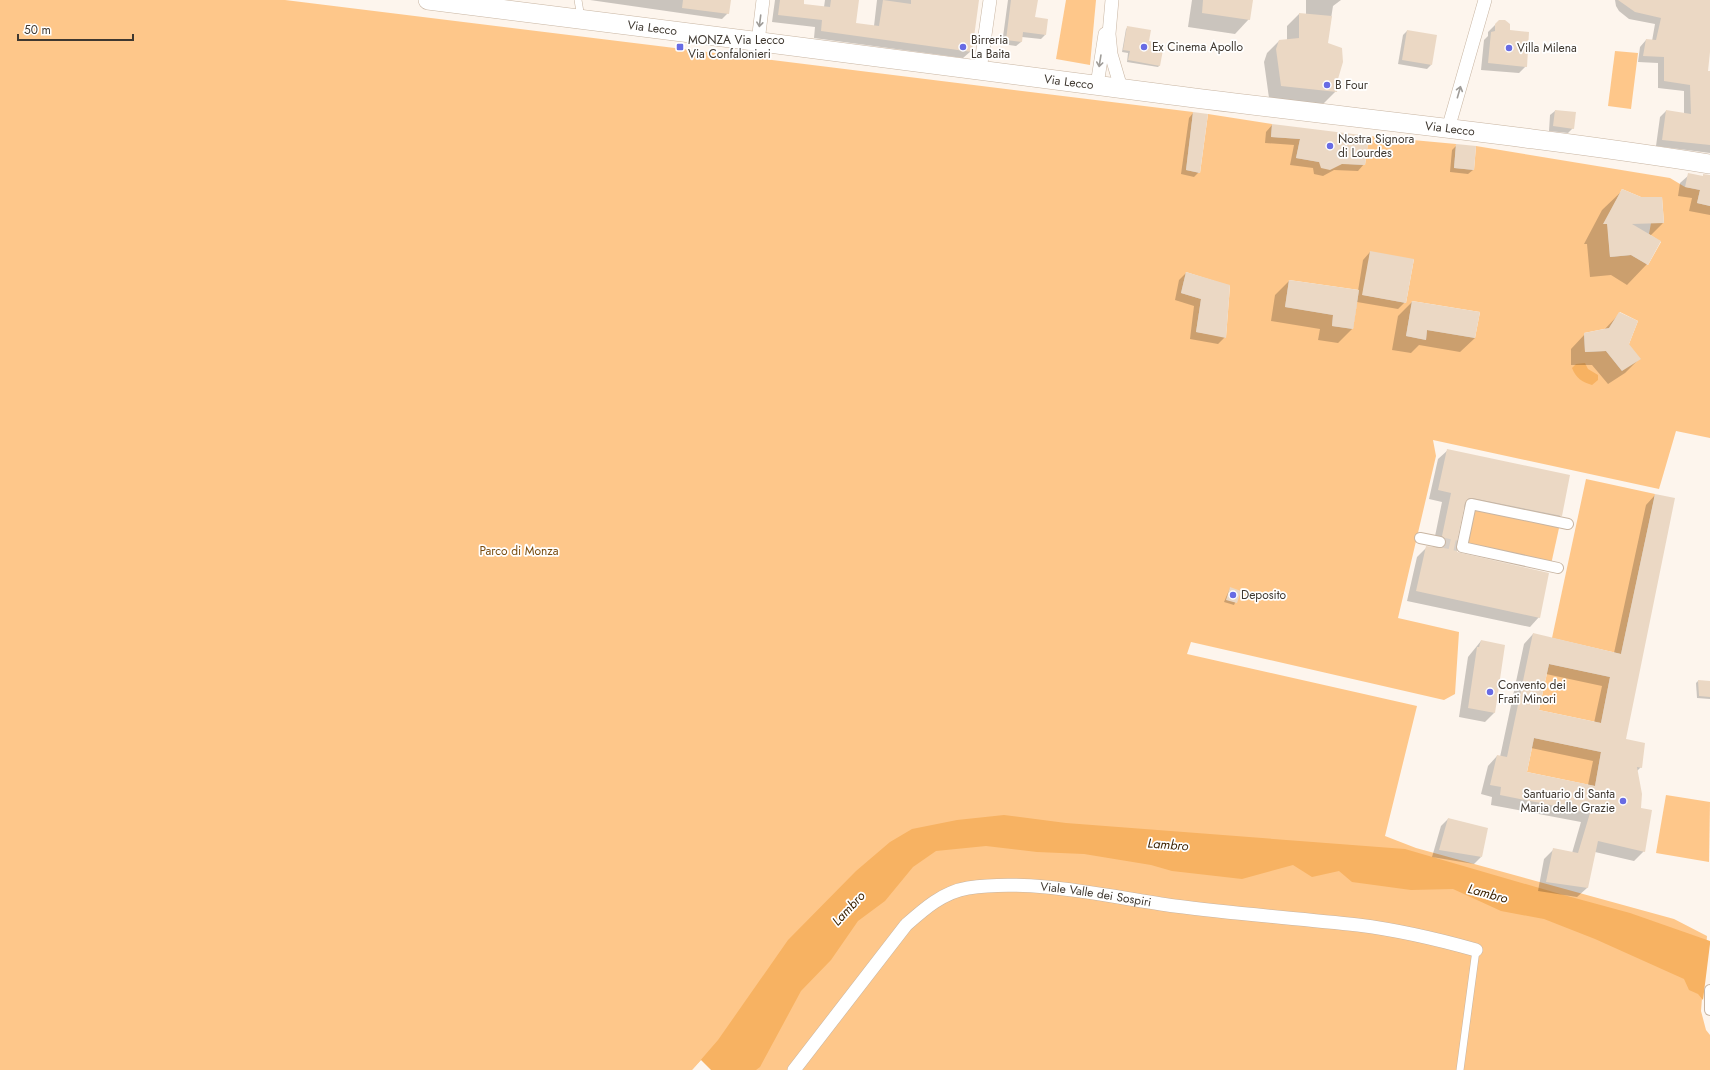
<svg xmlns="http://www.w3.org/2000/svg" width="1710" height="1070" font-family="Jost,sans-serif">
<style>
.green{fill:#fec78a;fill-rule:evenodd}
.water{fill:#f7b262}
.pier{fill:#fdf5ed}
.shadow{fill:#0003;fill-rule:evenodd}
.building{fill:#ebd8c4;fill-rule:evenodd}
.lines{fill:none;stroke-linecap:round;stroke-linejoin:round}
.pedestrian-tunnel{stroke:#d7cfc7;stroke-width:10;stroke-dasharray:10 5;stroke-linecap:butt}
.service-casing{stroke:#c8b5a2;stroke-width:8}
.pedestrian-casing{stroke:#c8b5a2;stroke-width:12}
.minor-casing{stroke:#c8b5a2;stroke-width:14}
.secondary-casing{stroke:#c8b5a2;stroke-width:20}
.service{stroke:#fff;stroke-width:7}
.pedestrian{stroke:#fff;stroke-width:10}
.minor{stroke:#fff;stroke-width:13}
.secondary{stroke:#fff;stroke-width:19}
.oneway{stroke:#9f9c98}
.poi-dot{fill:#686be4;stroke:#fff;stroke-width:1.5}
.labels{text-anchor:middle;stroke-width:3.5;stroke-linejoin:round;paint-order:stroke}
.street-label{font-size:12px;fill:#3f3830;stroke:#fff}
.poi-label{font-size:12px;fill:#3f3830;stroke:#fff;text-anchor:start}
.park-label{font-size:12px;fill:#794c0f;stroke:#fff}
.water-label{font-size:13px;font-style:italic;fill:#3c2200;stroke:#fff}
</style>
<rect width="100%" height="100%" fill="#fdf5ed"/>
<g class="green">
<path d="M0,0H285L1193,112L1186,170L1200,173L1208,114L1272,124L1271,137L1300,139L1296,158L1319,162L1341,146L1348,164L1365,165L1369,136L1456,144L1454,168L1474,170L1476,146L1670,178L1685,187L1700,190L1697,203L1710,206V438L1676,431L1659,489L1433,440L1436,456L1398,618L1459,632L1455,694L1444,700L1191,642L1187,654L1417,706L1385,836L1416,848L1674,919L1707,936L1701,1011L1706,1030L1710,1035V1070H0ZM1622,189L1641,197H1662L1664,223H1651L1649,234L1661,242L1648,265L1631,255L1610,257L1608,231L1610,212ZM1414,259L1406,303L1363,295ZM1186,272L1230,286L1226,337L1196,332L1201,299L1181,293ZM1289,280L1359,290L1353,329L1332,326L1333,315L1285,307ZM1412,301L1480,312L1475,338L1427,330L1426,340L1406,336ZM1620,312L1638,321L1629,344L1622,371L1606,351L1585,352L1584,333L1609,328Z"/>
<path d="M1066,0H1096L1090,65L1056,59Z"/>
<path d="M1615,51L1638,53L1631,109L1608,106Z"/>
<path d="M1586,479L1655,494L1621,654L1552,638Z"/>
<path d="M1468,500L1561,519L1550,569L1457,550Z"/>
<path d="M1549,664L1610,677L1601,723L1539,710Z"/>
<path d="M1534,738L1601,752L1595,786L1527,772Z"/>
<path d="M1666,795L1710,802L1709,862L1656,853Z"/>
</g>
<g class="water">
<path d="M1585,363L1588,369L1598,375V380L1592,385C1582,382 1576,378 1572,368L1576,364Z"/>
<path d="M1004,815L1066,823L1405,849L1560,894L1630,913L1710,941V1001L1703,1000L1698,994L1689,990L1684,979L1595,939L1544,919L1501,911L1453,889L1411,890L1352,882L1339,871L1312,877L1293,865L1242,879L1172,871L1151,865L1084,854L1037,852L986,846L936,851L913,867L885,901L858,921L831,960L801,991L760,1067L756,1070H692L718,1040L788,940L856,871L890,842L912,829L957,820Z"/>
</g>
<g class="pier">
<path d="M1710,944V1001L1703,1000Z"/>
<path d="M701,1060L711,1070H692Z"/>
</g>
<g class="shadow">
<path d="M590,0H730L728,13L722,19Z"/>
<path d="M775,0H803V5L824,7L825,0H858L855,24L874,26L877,0H978L971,51L963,58L814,38L815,27L772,22Z"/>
<path d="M1008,0H1037L1034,18L1045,35L1041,39L1022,37L1021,42L1016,46L1002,44Z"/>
<path d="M1192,0H1252L1249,19L1235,34L1188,27Z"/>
<path d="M1306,0H1341L1333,6L1327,44L1337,79L1336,91L1323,104L1269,98L1264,62L1267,53L1279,41L1287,40V26L1299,14H1306Z"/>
<path d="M1615,0H1710V44L1706,72H1710V153L1656,146L1660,117L1666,111L1684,114V91L1658,88V63L1638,62L1640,47L1646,40L1652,41L1655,24L1629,19L1619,11L1616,6Z"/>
<path d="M1495,25L1509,31L1526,66L1519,73L1481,70L1484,40L1488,36V32Z"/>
<path d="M1128,27L1148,42L1160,65L1158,67L1127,62L1128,53L1122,52L1126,29Z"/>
<path d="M1407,31L1431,65L1427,69L1398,64L1403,35Z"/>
<path d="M1555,111L1573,128L1568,133L1549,131L1550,115Z"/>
<path d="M1193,113L1199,172L1194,177L1181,174L1189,118Z"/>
<path d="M1272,125L1364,164L1358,171L1334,170L1323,176L1314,174L1313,168L1290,165L1294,145L1265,143L1266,132Z"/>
<path d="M1457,145L1473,170L1468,174L1450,172L1452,150Z"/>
<path d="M1689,175L1710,179V215L1689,211L1692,198L1678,196L1680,183Z"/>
<path d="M1623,190L1663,223L1650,236L1647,264L1627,285L1611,275L1590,277L1587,244H1584L1602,210Z"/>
<path d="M1370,252L1405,302L1398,309L1357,302L1353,328L1338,343L1318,340L1320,329L1271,321L1275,295L1289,281L1358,291L1363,260Z"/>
<path d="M1186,273L1225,337L1218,344L1190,339L1194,306L1175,300L1179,280Z"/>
<path d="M1412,302L1475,338L1460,352L1419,345L1411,353L1392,350L1398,316Z"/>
<path d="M1620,313L1627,344L1639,359L1625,373L1608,384L1592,365H1571V349L1585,334L1604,330Z"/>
<path d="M1448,450L1561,516L1551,525L1463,507L1455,546L1457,552L1539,617L1530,627L1407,601L1417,557L1427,547L1436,548L1433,546L1442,502L1429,499L1438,459Z"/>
<path d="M1655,495L1625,740L1641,767L1637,771L1644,851L1634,861L1595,852L1587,888L1577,897L1538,891L1544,859L1554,849L1572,853L1581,822L1491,805L1492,797L1481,794L1488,766L1497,756L1500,757L1524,644L1533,634L1614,653L1646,505ZM1546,674L1602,686L1594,723L1538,711ZM1531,748L1593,761L1588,785L1526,773Z"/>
<path d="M1230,588L1240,592L1234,605L1224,602Z"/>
<path d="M1481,641L1494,713L1485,722L1459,717L1468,657Z"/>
<path d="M1698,681L1710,682V699L1697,698L1696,683Z"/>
<path d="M1448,819L1481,857L1474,864L1432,857L1441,826Z"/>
</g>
<g class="building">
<path d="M683,0H731L729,14L682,8Z"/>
<path d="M780,0H804V4L830,7L831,0H859L856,23L879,26L883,0L911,4V0H979L972,52L821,31L822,20L778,15Z"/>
<path d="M1011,0H1038L1035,17L1048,19L1046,35L1023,32L1022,42L1006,40Z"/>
<path d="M1203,0H1253L1250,20L1202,13Z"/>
<path d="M1618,0H1710V52L1708,71H1710V145L1662,140L1666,110L1691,114L1690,85L1664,81V57L1643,56L1646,39L1656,40L1661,18L1635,12Z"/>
<path d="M1299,13L1332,16L1328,43L1342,48L1343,62L1338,79L1337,92L1281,86L1276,49L1279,40L1299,38Z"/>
<path d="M1499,20H1505L1510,24V30L1529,32L1527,67L1488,63L1491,32L1495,31V24Z"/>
<path d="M1127,26L1151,30L1149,41L1164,44L1160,66L1128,60L1130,51L1123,50Z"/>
<path d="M1407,30L1437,35L1432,65L1402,60Z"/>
<path d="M1555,110L1576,112L1574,129L1553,126Z"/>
<path d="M1193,112L1208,114L1200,173L1186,170Z"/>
<path d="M1272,124L1369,136L1365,165L1342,164L1330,170L1321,168L1319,162L1296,158L1300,139L1271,137Z"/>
<path d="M1456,144L1476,146L1474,170L1454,168Z"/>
<path d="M1688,173L1703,176V174L1710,175V206L1697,203L1700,190L1685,187Z"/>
<path d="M1622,189L1641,197H1662L1664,223L1632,224L1661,241L1648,265L1631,255L1610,257L1607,224H1603Z"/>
<path d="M1370,251L1414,259L1406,303L1362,295Z"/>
<path d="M1186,272L1230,285L1226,338L1196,332L1201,299L1181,293Z"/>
<path d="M1289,280L1359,290L1353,329L1332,326L1333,315L1285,307Z"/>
<path d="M1412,301L1480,312L1475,338L1427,330L1426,340L1406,336Z"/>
<path d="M1619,312L1638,321L1629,344L1641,359L1622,371L1606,351L1585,352L1584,333L1609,328Z"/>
<path d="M1447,449L1570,475L1562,516L1472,498H1469L1465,503L1456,546L1457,552L1549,573L1540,618L1416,591L1426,546L1442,548L1446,544V540L1442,536L1451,493L1438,490Z"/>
<path d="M1655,494L1675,498L1626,739L1645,743L1642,768L1637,767L1642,794L1641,808L1652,810L1645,852L1598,841L1588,888L1546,882L1553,848L1578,853L1590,813L1500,795L1501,787L1490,785L1497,755L1507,757L1533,633L1621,654ZM1549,664L1610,677L1601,723L1539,710ZM1534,738L1601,752L1595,786L1527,772Z"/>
<path d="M1230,587L1241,591L1237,603L1226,600Z"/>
<path d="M1481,640L1505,645L1495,713L1468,708L1477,647H1479Z"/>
<path d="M1698,680L1710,681V697L1699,696Z"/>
<path d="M1448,818L1488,828L1482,857L1439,850Z"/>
</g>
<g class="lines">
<path class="pedestrian-tunnel" d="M1440,542L1458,546"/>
<g class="service-casing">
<g id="service">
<path d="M578,0L581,18"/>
<path d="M1460,1070L1476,950"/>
</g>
</g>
<g class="pedestrian-casing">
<g id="pedestrian">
<path d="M1420,538L1440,542"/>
<path d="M1558,568L1462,547L1471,504L1568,524"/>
<path d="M1710,990V1010"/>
</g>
</g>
<g class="minor-casing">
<g id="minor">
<path d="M1112,0L1109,34L1111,54L1121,88"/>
<path d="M758,42L763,0"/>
<path d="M980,70L990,0"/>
<path d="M1097,85L1105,34"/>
<path d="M1448,129L1485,0"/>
<path id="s1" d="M794,1070L906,925C924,909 943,892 968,888C1033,878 1109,897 1175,906C1235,914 1297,918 1358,925C1398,930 1437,939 1476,950"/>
</g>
</g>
<g class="secondary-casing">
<g id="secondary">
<path id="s2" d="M428,0C671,29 913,63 1156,93C1340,117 1526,135 1710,164"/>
</g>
</g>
<use href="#service" class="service"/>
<use href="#pedestrian" class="pedestrian"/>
<use href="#minor" class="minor"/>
<use href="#secondary" class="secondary"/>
</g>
<defs><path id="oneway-shaft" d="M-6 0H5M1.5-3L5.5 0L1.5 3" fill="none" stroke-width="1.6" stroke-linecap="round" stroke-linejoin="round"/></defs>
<g class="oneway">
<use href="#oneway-shaft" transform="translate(760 21) rotate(97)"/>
<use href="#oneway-shaft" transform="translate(1100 61) rotate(99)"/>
<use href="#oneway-shaft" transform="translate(1459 92) rotate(-74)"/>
</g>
<g class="poi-dot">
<rect x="676" y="43" width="8" height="8" rx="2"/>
<circle cx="963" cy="47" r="4"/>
<circle cx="1144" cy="47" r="4"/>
<circle cx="1509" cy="48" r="4"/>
<circle cx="1327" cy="85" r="4"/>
<circle cx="1330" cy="146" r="4"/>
<circle cx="1233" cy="595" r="4"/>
<circle cx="1490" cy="692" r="4"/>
<circle cx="1623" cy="801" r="4"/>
</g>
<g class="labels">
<g class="street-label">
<text dy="4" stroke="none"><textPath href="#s2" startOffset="226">Via Lecco</textPath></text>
<text dy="4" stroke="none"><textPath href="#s2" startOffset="646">Via Lecco</textPath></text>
<text dy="4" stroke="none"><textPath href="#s2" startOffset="1030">Via Lecco</textPath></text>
<text dy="4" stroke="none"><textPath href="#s1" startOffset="385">Viale Valle dei Sospiri</textPath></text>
</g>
<g class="poi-label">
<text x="688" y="44">MONZA Via Lecco<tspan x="688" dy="14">Via Confalonieri</tspan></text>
<text x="971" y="44">Birreria<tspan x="971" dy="14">La Baita</tspan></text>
<text x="1152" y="51">Ex Cinema Apollo</text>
<text x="1517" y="52">Villa Milena</text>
<text x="1335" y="89">B Four</text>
<text x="1338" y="143">Nostra Signora<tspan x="1338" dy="14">di Lourdes</tspan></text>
<text x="1241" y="599">Deposito</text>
<text x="1498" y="689">Convento dei<tspan x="1498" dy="14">Frati Minori</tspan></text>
<text x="1615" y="798" text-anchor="end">Santuario di Santa<tspan x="1615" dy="14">Maria delle Grazie</tspan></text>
</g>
<g class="park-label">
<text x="519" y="555">Parco di Monza</text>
</g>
<g class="water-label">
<text transform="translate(1168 844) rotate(4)" y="5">Lambro</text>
<text transform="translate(1488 893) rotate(15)" y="5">Lambro</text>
<text transform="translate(848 908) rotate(-47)" y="5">Lambro</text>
</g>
</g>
<path d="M18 34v6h115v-6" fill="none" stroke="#3f3830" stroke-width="2"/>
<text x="24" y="34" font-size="12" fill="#3f3830" stroke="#ffffff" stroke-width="3" paint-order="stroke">50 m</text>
</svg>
